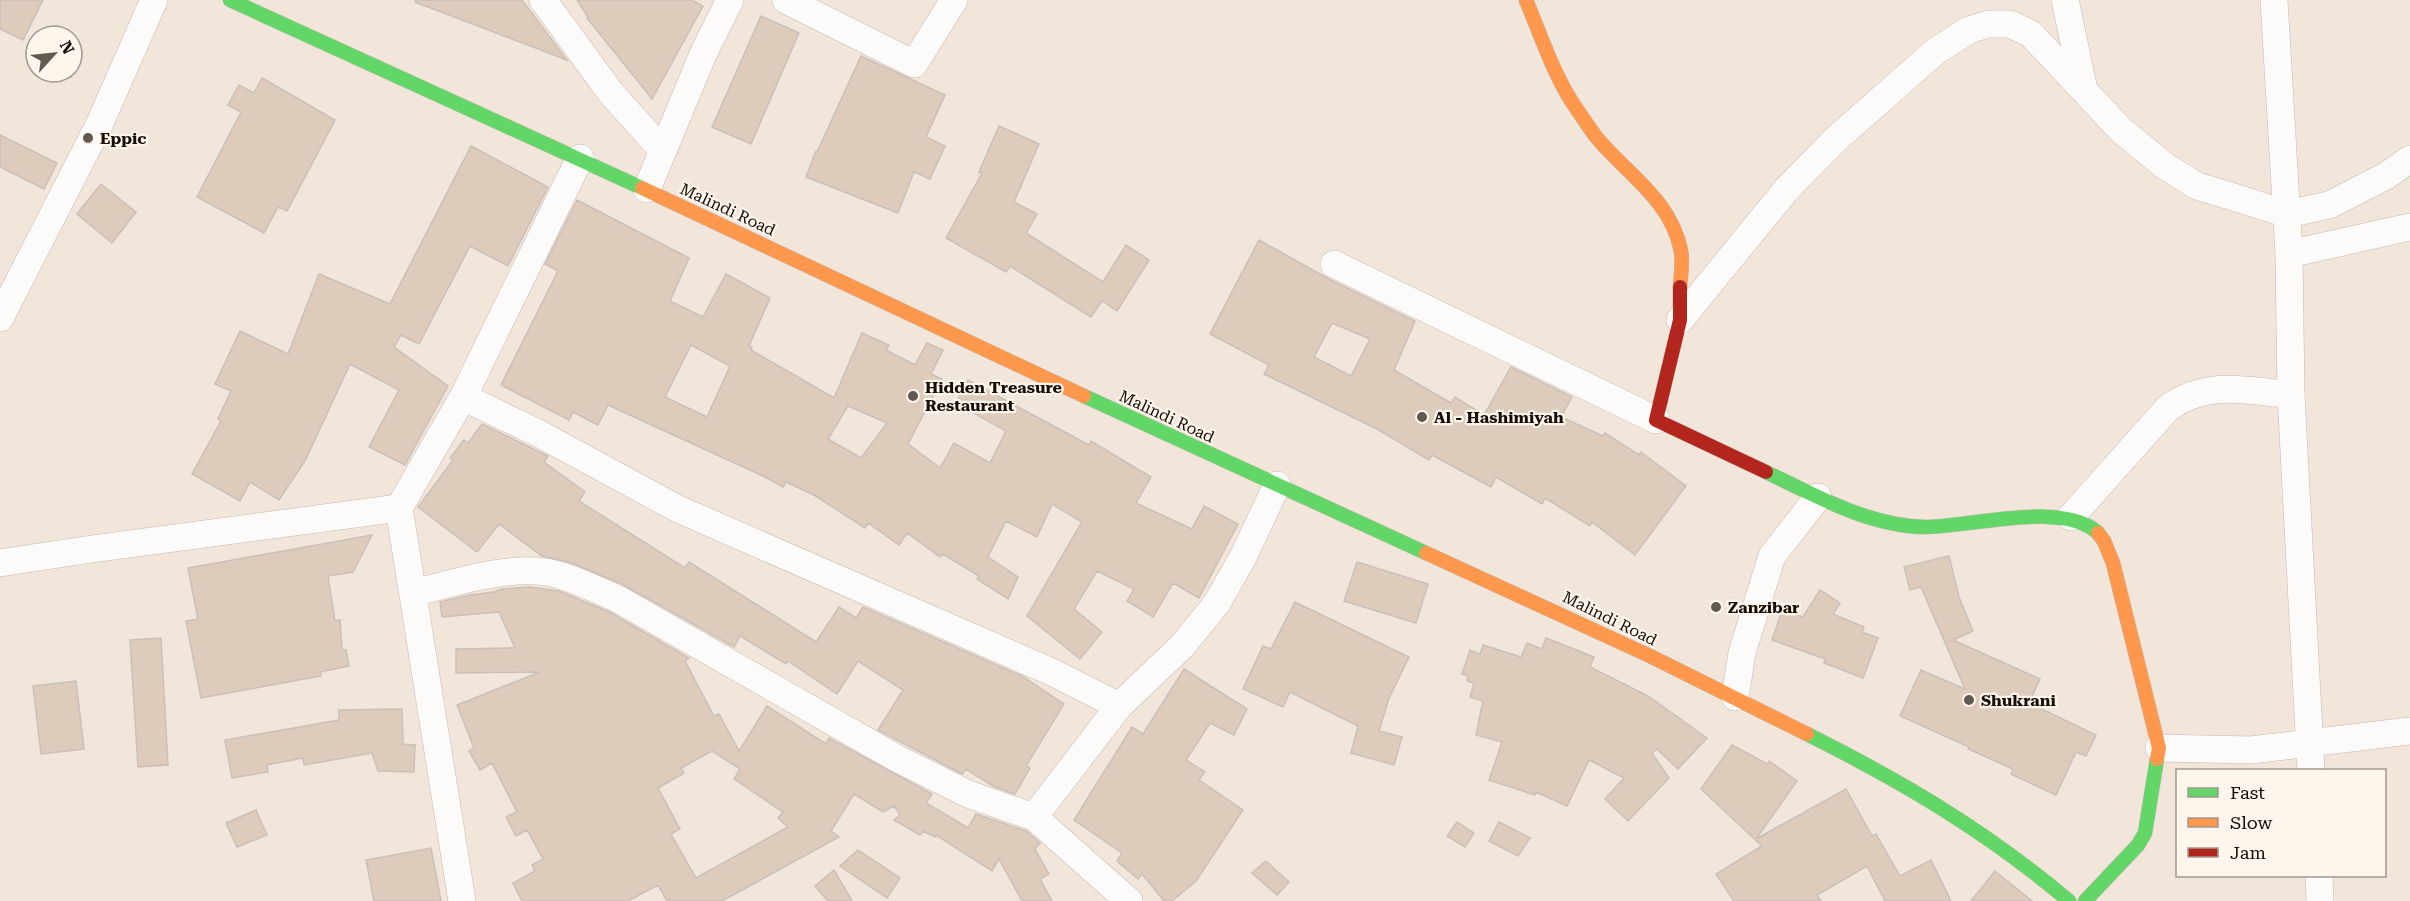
<svg xmlns="http://www.w3.org/2000/svg" width="2410" height="901" font-family="'Roboto Serif',serif">
<style>
.building{fill:#ddccbc;stroke:#cac0b7;stroke-width:1.5;fill-rule:evenodd}
.lines{fill:none;stroke-linecap:round;stroke-linejoin:round}
.street-casing{stroke:#c3bab1;stroke-width:28}
.fast-casing{stroke:#c3bab1;stroke-width:15}
.slow-casing{stroke:#c3bab1;stroke-width:15}
.jam-casing{stroke:#c3bab1;stroke-width:15}
.street{stroke:#fdfbf9;stroke-width:27}
.fast{stroke:#63d668;stroke-width:14}
.slow{stroke:#ff974d;stroke-width:14}
.jam{stroke:#b3261e;stroke-width:14}
.poi-dot{fill:#625950;stroke:#fef5ec;stroke-width:2}
.labels{text-anchor:middle;stroke-width:4.5;stroke-linejoin:round;paint-order:stroke}
.poi-label{font-size:16px;font-weight:bold;fill:#150d06;stroke:#fef5ec;text-anchor:start}
.street-label{font-size:16px;fill:#150d06;stroke:#fef5ec}
</style>
<rect width="100%" height="100%" fill="#f2e5da"/>
<g class="building">
<path d="M0,0H43L23,40L0,29Z"/>
<path d="M416,0H522L567,60L415,2Z"/>
<path d="M577,0H692L703,6L652,99L587,18L588,17Z"/>
<path d="M761,16L799,33L751,144L712,127Z"/>
<path d="M861,56L945,95L926,137L945,146L930,179L914,172L898,213L806,177L816,151L817,152Z"/>
<path d="M262,78L335,120L287,211L278,207L264,233L197,197L241,112L228,105L239,85L254,93Z"/>
<path d="M999,126L1039,144L1014,202L1037,214L1026,233L1103,282L1126,245L1149,260L1117,311L1102,301L1091,317L1010,266L1006,272L946,238L982,173L979,172Z"/>
<path d="M0,135L57,163L44,189L0,167Z"/>
<path d="M471,146L548,187L508,266L470,246L419,344L401,335L394,347L448,386L405,465L369,447L399,390L350,364L305,461L279,500L250,482L240,501L192,474L221,421L218,419L231,391L215,384L240,331L288,354L319,274L390,304Z"/>
<path d="M101,184L136,212L112,243L77,214Z"/>
<path d="M577,200L689,258L670,301L703,317L726,274L770,298L749,346L752,347L751,350L834,398L862,333L889,345L886,350L915,365L927,343L943,350L931,374L942,379L908,444L940,468L954,443L990,463L1006,431L956,403L968,380L1089,445L1091,441L1151,477L1136,503L1192,529L1204,506L1238,524L1199,598L1173,583L1153,617L1127,601L1134,589L1097,571L1074,609L1102,632L1080,659L1027,616L1082,522L1052,504L1037,537L1006,521L988,557L1018,577L1008,599L977,579L979,576L943,554L940,557L907,533L899,545L868,523L865,528L814,495L786,482L783,487L763,476L608,405L598,425L573,412L569,420L501,385L558,271L545,264ZM691,345L730,366L707,417L665,397ZM848,406L887,423L861,458L828,439Z"/>
<path d="M1259,240L1327,278L1415,321L1394,370L1451,403L1455,397L1484,415L1511,367L1572,397L1561,417L1603,436L1605,433L1639,455L1641,452L1686,486L1635,555L1592,522L1590,526L1545,498L1542,504L1496,477L1491,487L1432,455L1429,460L1377,429L1264,374L1269,365L1210,334ZM1332,323L1370,339L1351,376L1314,357Z"/>
<path d="M482,424L548,456L544,462L585,492L579,501L685,568L689,562L816,642L839,607L856,618L863,607L1022,676L1064,704L1026,766L1030,768L1015,794L993,786L966,769L962,774L878,730L903,690L858,661L837,694L788,661L786,664L740,636L734,647L622,584L569,562L542,556L499,524L477,552L418,507L453,460L450,458L464,440L468,443Z"/>
<path d="M372,535L353,572L328,576L335,621L340,620L342,650H346L349,666L320,672L321,676L201,698L186,621L198,619L188,568Z"/>
<path d="M1949,556L1959,597L1973,631L1953,640L2040,679L2029,703L2096,735L2086,756L2076,752L2056,795L2011,774L2013,769L1968,749L1969,747L1900,716L1921,670L1965,689L1921,587L1910,590L1904,567Z"/>
<path d="M1357,562L1428,584L1416,623L1344,601Z"/>
<path d="M530,587L559,591L609,612L689,658L685,661L714,716L719,714L739,751L767,706L826,744L829,738L932,794L926,803L968,828L976,814L1026,831L1040,843L1035,849L1049,874L1040,879L1052,901H1022L999,859L992,871L936,835L935,837L923,831L920,835L894,820L900,815L894,806L883,812L854,794L831,831L839,837L722,901H667L658,885L628,901H522L513,883L535,871L532,865L543,859L527,830L516,836L506,817L517,812L492,763L480,770L469,751L474,748L457,705L540,672L456,673V649L515,648L499,612L442,617L440,602L470,595L494,592L501,589ZM712,751L740,769L734,779L783,812L778,818L788,827L696,878L671,834L680,829L658,788L684,773L681,768Z"/>
<path d="M1820,590L1840,603L1833,614L1864,627L1862,632L1878,638L1863,678L1824,663L1825,659L1772,640L1782,610L1803,617Z"/>
<path d="M1295,602L1409,657L1389,698L1379,731L1402,737L1394,765L1351,753L1358,726L1290,692L1283,707L1243,689L1263,646L1271,649Z"/>
<path d="M161,638L168,765L138,767L130,640Z"/>
<path d="M1546,638L1594,657L1590,667L1648,696L1707,738L1678,769L1657,749L1652,753L1669,778L1628,821L1605,799L1624,778L1589,760L1567,806L1536,792L1535,795L1489,780L1502,742L1476,735L1483,701L1470,697L1474,683L1467,681L1468,676L1462,674L1470,650L1480,654L1483,645L1521,657L1527,643L1542,649Z"/>
<path d="M1184,669L1247,709L1234,735L1210,723L1186,760L1205,772L1199,780L1243,810L1196,881L1172,901H1164L1142,874L1138,879L1117,861L1122,853L1074,820L1132,727L1143,734Z"/>
<path d="M76,681L84,749L41,754L33,686Z"/>
<path d="M402,709L403,744L415,745L414,772L378,771L372,753L304,765L303,758L267,765L268,772L232,778L225,740L339,720V710Z"/>
<path d="M1732,745L1767,764L1769,761L1797,781L1756,839L1846,789L1872,836L1876,834L1900,876L1931,860L1951,901H1885L1867,866L1817,895L1821,901H1734L1716,874L1762,846L1701,789Z"/>
<path d="M256,810L267,835L237,847L226,823Z"/>
<path d="M1457,822L1474,833L1465,847L1447,836Z"/>
<path d="M1499,822L1530,838L1518,856L1489,841Z"/>
<path d="M431,848L441,901H374L366,860Z"/>
<path d="M858,850L900,878L887,898L840,866Z"/>
<path d="M1266,861L1289,882L1277,895L1252,873Z"/>
<path d="M834,870L852,901H828L815,886Z"/>
<path d="M1995,871L2032,901H1971Z"/>
</g>
<g class="lines">
<g class="street-casing">
<g id="street">
<path d="M543,0L611,93L663,151"/>
<path d="M786,0L914,64L954,0"/>
<path d="M2065,0L2084,90"/>
<path d="M2274,0L2289,254L2291,395L2311,770"/>
<path d="M647,189L704,52L730,0"/>
<path d="M2289,254L2410,227"/>
<path d="M1334,264L1656,420"/>
<path d="M0,318L99,125L154,0"/>
<path d="M1680,320L1786,190L1836,139L1936,51L1969,30L1988,24H2010L2031,34L2121,130L2165,166L2197,186L2227,195L2287,214L2329,205L2386,176L2410,159"/>
<path d="M463,397L538,433L678,509L1054,673L1119,706"/>
<path d="M2071,517L2168,408C2207,380 2246,390 2291,395"/>
<path d="M0,563L92,549L399,508"/>
<path d="M414,593C454,583 505,566 546,572C570,576 594,589 616,598L898,759L968,794L1034,817L1129,901"/>
<path d="M1735,697L1742,653L1772,556L1818,497"/>
<path d="M2159,748L2251,750L2410,731"/>
<path d="M1034,817L1119,706L1183,645L1217,603L1243,557L1277,485"/>
<path d="M2319,876L2320,901"/>
<path d="M462,901L399,508L463,397L580,158"/>
</g>
</g>
<g class="fast-casing">
<g id="fast">
<path d="M230,0L642,188"/>
<path d="M1084,396L1426,553"/>
<path d="M1766,472C1816,496 1869,526 1925,527C1971,527 2064,500 2098,533"/>
<path d="M1807,734C1903,782 1986,831 2069,901"/>
<path d="M2085,901L2138,845L2145,833L2157,759"/>
</g>
</g>
<g class="slow-casing">
<g id="slow">
<path d="M1526,0C1541,36 1554,76 1576,108C1583,118 1590,129 1597,138C1628,175 1671,200 1681,251C1683,262 1681,275 1680,287"/>
<path d="M642,188L1084,396"/>
<path d="M2098,533L2104,541L2113,563L2159,748L2157,759"/>
<path d="M1426,553L1650,656L1807,734"/>
</g>
</g>
<g class="jam-casing">
<path id="jam" d="M1680,287V320L1656,420L1766,472"/>
</g>
<use href="#street" class="street"/>
<use href="#fast" class="fast"/>
<use href="#slow" class="slow"/>
<use href="#jam" class="jam"/>
</g>
<g class="poi-dot">
<circle cx="88" cy="138" r="6"/>
<circle cx="913" cy="396" r="6"/>
<circle cx="1422" cy="417" r="6"/>
<circle cx="1716" cy="607" r="6"/>
<circle cx="1969" cy="700" r="6"/>
</g>
<g class="labels">
<g class="poi-label">
<text x="100" y="144">Eppic</text>
<text x="925" y="393">Hidden Treasure<tspan x="925" dy="18">Restaurant</tspan></text>
<text x="1434" y="423">Al - Hashimiyah</text>
<text x="1728" y="613">Zanzibar</text>
<text x="1981" y="706">Shukrani</text>
</g>
<g class="street-label">
<text transform="translate(728 209) rotate(25)" y="6">Malindi Road</text>
<text transform="translate(1167 416) rotate(25)" y="6">Malindi Road</text>
<text transform="translate(1610 618) rotate(26)" y="6">Malindi Road</text>
</g>
</g>
<rect x="2176" y="769" width="210" height="108" fill="#fef5ec" stroke="#a19890" stroke-width="1.5"/>
<rect x="2188" y="788" width="30" height="9" fill="#63d668" stroke="#a19890" stroke-width="1.5"/>
<text x="2230" y="799" font-size="18" fill="#150d06">Fast</text>
<rect x="2188" y="818" width="30" height="9" fill="#ff974d" stroke="#a19890" stroke-width="1.5"/>
<text x="2230" y="829" font-size="18" fill="#150d06">Slow</text>
<rect x="2188" y="848" width="30" height="9" fill="#b3261e" stroke="#a19890" stroke-width="1.5"/>
<text x="2230" y="859" font-size="18" fill="#150d06">Jam</text>
<g transform="translate(54 54) rotate(63)"><circle r="28" fill="#fef5ec" stroke="#a19890" stroke-width="1.5"/>
<path d="M0-4.5L10 22L0 15L-10 22Z" fill="#625950"/>
<text y="-9" font-size="16" font-weight="bold" text-anchor="middle" fill="#150d06">N</text>
</g>
</svg>
